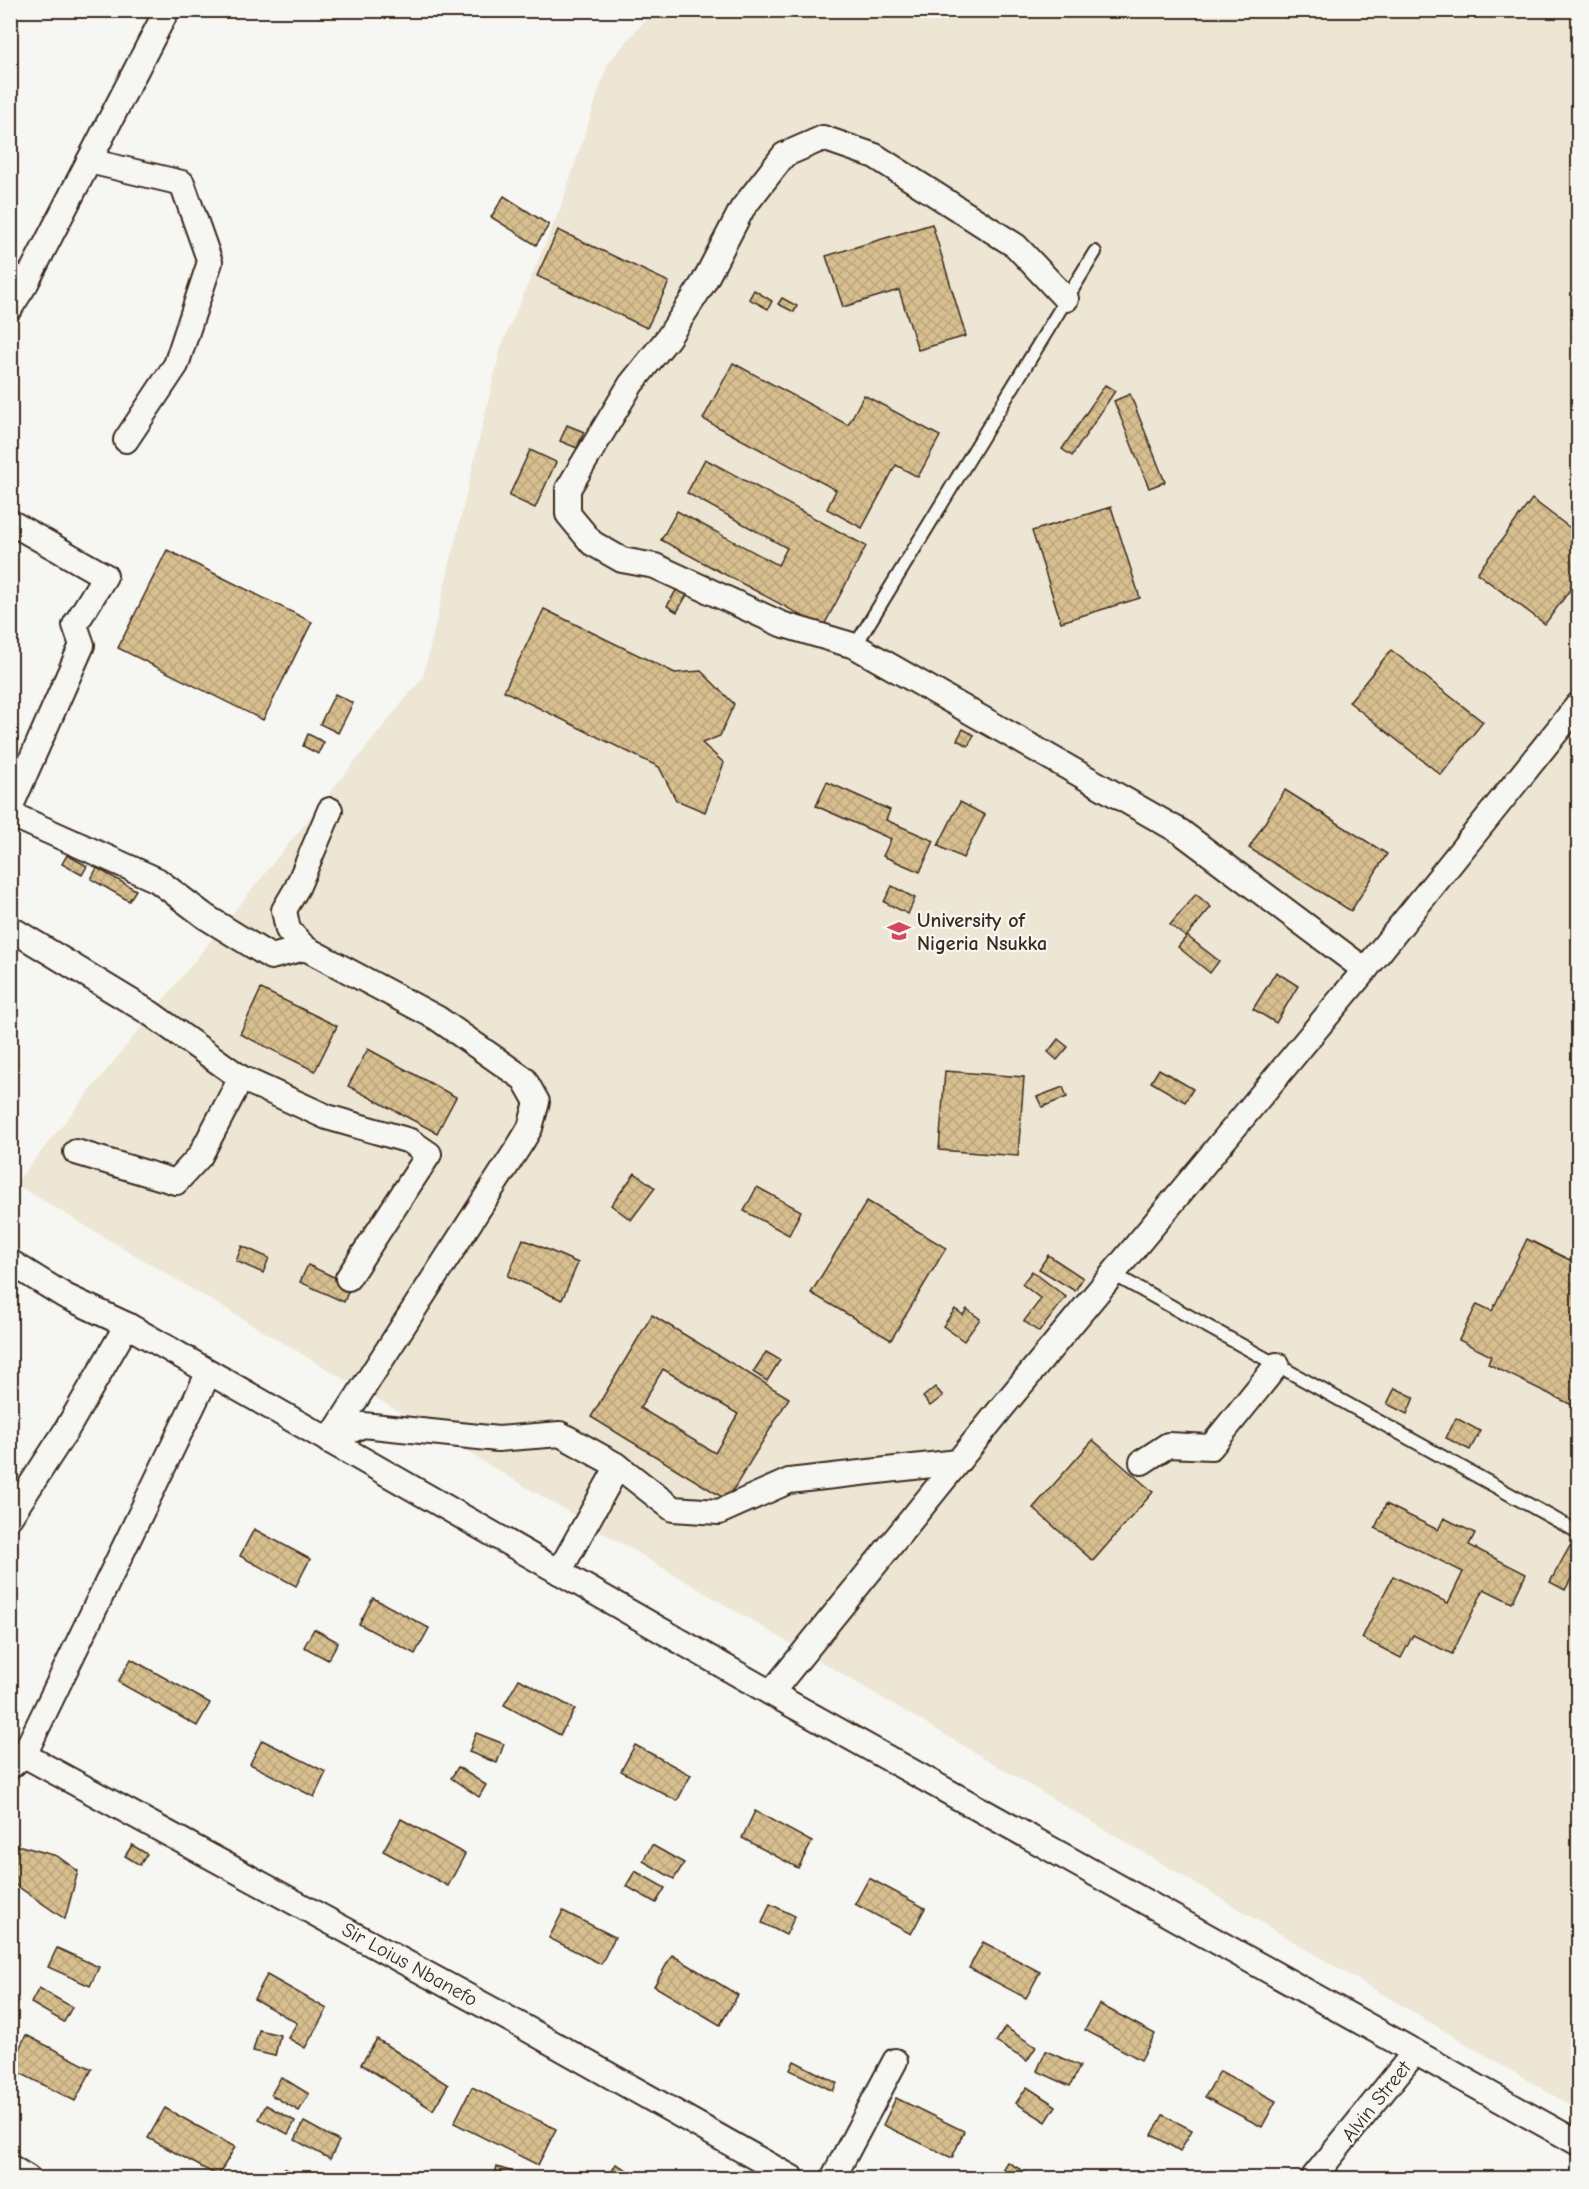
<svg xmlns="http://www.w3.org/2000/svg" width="1589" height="2189" font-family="'Comic Neue',sans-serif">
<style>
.built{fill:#ede6d4}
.building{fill:url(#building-cross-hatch);stroke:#3b2a1e;stroke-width:1.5;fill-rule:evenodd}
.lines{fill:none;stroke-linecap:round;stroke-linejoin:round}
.lane-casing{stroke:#3b2a1e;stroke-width:16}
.street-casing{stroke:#3b2a1e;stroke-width:28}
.lane{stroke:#f6f6f2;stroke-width:12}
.street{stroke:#f6f6f2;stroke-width:24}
.labels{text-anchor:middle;stroke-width:4.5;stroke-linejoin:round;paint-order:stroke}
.poi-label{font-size:20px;font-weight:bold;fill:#3b2a1e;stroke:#f6f6f2;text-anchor:start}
.street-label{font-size:20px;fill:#3b2a1e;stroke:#f6f6f2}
</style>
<defs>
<pattern id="building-cross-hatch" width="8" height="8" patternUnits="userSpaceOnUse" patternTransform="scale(1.5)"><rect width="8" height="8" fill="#d8bf8f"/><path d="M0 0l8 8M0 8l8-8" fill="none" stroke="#baa47b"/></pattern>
</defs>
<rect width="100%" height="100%" fill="#f6f6f2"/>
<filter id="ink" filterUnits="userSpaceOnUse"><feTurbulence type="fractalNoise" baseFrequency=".0167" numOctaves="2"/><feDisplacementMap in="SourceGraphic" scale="12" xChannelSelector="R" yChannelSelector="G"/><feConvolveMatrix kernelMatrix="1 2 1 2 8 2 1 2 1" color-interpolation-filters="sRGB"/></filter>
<g filter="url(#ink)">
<path class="built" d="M653,11H1578V2110L15,1184L423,677L501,347L560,209L608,63Z"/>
<g class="building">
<path d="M504,196L549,225L536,245L491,217Z"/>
<path d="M932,224L966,336L918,350L899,290L843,307L826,256Z"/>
<path d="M558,230L669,282L647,328L537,276Z"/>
<path d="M754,290L772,301L768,309L749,299Z"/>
<path d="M782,298L797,306L794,312L778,304Z"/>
<path d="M733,363L848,425L864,395L940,436L918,477L896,465L862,528L827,509L836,490L703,419Z"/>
<path d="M1105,385L1115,391L1072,456L1062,449Z"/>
<path d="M1130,394L1165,482L1149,488L1114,401Z"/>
<path d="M567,425L584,432L577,448L560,441Z"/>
<path d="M530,450L556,462L535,508L509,496Z"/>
<path d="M705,459L866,546L823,627L661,540L677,511L778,565L787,548L687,493Z"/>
<path d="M1532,499L1578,534V579L1545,624L1477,573Z"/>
<path d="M1111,507L1140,598L1061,622L1032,531Z"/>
<path d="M167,550L312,622L263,720L118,648Z"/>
<path d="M678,587L688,593L677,612L667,606Z"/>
<path d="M544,609L675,673L701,671L734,704L720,736L702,743L724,763L705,812L676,800L659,767L504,691Z"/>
<path d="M1391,650L1483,722L1441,775L1349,702Z"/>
<path d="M335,694L353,703L338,733L320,724Z"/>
<path d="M963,729L974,735L968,746L957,740Z"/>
<path d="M308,734L324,742L318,754L303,746Z"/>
<path d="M827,782L890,810L886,820L934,841L920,872L883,856L891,839L816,806Z"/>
<path d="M1285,790L1387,854L1351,911L1249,848Z"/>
<path d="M960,802L985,815L963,858L938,846Z"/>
<path d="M1578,835V852L1571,848Z"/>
<path d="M67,855L87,866L82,875L62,864Z"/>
<path d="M97,868L136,890L129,901L91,879Z"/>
<path d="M892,886L915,898L908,914L884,902Z"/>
<path d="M1196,894L1211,907L1186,937L1170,925Z"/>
<path d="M1187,936L1219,961L1210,973L1178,947Z"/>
<path d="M1276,972L1298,986L1276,1023L1253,1009Z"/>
<path d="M261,989L337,1026L315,1071L240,1034Z"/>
<path d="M1058,1039L1068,1047L1057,1060L1048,1052Z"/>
<path d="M368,1049L456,1097L437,1133L348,1086Z"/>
<path d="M1159,1069L1193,1089L1185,1102L1151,1082Z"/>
<path d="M945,1071L1024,1077L1018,1156L939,1150Z"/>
<path d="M1063,1087L1067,1097L1042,1107L1037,1097Z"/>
<path d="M635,1173L655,1188L631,1220L611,1205Z"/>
<path d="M757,1187L801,1211L789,1235L744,1211Z"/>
<path d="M867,1201L946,1248L891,1340L811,1293Z"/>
<path d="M523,1239L578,1263L562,1300L508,1276Z"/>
<path d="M1527,1239L1578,1264V1408L1488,1364L1491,1356L1459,1340L1477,1304L1492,1311Z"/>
<path d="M242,1246L269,1258L263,1273L236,1261Z"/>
<path d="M1048,1255L1083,1278L1075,1291L1039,1269Z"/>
<path d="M308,1265L351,1285L344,1302L300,1282Z"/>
<path d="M1032,1271L1066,1297L1039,1332L1024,1321L1041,1299L1022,1284Z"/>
<path d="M955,1309L963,1315L967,1309L980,1319L964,1341L943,1326Z"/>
<path d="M652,1315L789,1398L727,1500L591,1417ZM663,1369L738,1414L715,1453L640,1408Z"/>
<path d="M766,1352L780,1360L767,1381L753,1372Z"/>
<path d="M935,1387L943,1396L930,1406L923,1397Z"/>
<path d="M1395,1388L1414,1397L1407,1414L1387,1404Z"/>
<path d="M1456,1418L1480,1431L1470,1450L1446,1438Z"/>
<path d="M1093,1440L1153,1492L1093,1561L1033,1508Z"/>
<path d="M1386,1504L1438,1530L1444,1518L1475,1533L1469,1545L1526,1574L1512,1603L1484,1589L1452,1654L1413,1635L1401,1658L1362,1638L1393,1576L1448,1603L1463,1572L1375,1528Z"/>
<path d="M254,1529L310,1559L296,1586L240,1556Z"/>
<path d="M1570,1546L1578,1551V1566L1565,1590L1550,1582Z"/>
<path d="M373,1598L429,1628L415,1654L359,1624Z"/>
<path d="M314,1629L338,1642L328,1660L304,1647Z"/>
<path d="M131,1659L210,1703L197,1726L118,1682Z"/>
<path d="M519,1679L575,1709L560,1735L504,1705Z"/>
<path d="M476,1733L504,1744L497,1763L469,1752Z"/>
<path d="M262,1740L326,1772L314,1797L250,1764Z"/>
<path d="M635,1745L691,1775L677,1801L621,1771Z"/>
<path d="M458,1767L486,1785L479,1797L451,1778Z"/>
<path d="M755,1811L812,1842L798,1868L742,1838Z"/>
<path d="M401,1819L465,1854L448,1886L383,1851Z"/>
<path d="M10,1843L57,1856L78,1871L65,1919L10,1881Z"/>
<path d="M132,1845L147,1854L140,1865L125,1856Z"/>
<path d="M652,1845L684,1863L674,1879L643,1861Z"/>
<path d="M635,1871L665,1888L656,1903L626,1886Z"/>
<path d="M869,1878L925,1908L911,1934L855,1904Z"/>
<path d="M770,1904L795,1916L786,1935L762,1923Z"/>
<path d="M563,1911L615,1937L601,1964L549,1938Z"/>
<path d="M983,1942L1040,1972L1026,1998L969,1968Z"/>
<path d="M57,1948L99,1967L90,1986L48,1967Z"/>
<path d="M672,1955L738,1995L720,2025L654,1986Z"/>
<path d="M267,1975L327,2009L305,2048L288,2038L297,2023L254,1999Z"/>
<path d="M39,1988L72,2007L64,2022L31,2003Z"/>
<path d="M1099,2004L1155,2034L1141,2060L1085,2030Z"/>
<path d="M1005,2027L1036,2047L1027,2061L996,2042Z"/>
<path d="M259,2030L280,2035L275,2056L253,2051Z"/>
<path d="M26,2035L92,2069L75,2101L10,2068Z"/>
<path d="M377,2039L448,2085L433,2110L361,2064Z"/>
<path d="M1046,2051L1080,2066L1070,2086L1037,2071Z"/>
<path d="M794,2061L837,2083L833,2091L790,2070Z"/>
<path d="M1220,2071L1276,2101L1262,2127L1205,2097Z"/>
<path d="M281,2077L309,2094L299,2111L271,2095Z"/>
<path d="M472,2087L556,2129L538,2165L454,2123Z"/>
<path d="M1027,2087L1056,2106L1046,2122L1016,2103Z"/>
<path d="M896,2098L964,2131L952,2158L883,2125Z"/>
<path d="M266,2105L295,2121L288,2134L259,2119Z"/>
<path d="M165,2108L235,2147L218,2176L148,2138Z"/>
<path d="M1163,2115L1192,2130L1180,2151L1152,2135Z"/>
<path d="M304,2122L339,2141L330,2159L295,2140Z"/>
<path d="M1007,2162L1036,2178H997Z"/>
<path d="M616,2164L642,2178H608Z"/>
<path d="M497,2167L513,2172L511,2178H493Z"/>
<path d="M284,2168L302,2178H278Z"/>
</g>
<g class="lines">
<g class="lane-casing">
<g id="lane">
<path d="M855,646L1095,252"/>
<path d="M1113,1274L1578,1532"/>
</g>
</g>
<g class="street-casing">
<g id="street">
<path d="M89,161L182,183L210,262L176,365L126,440"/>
<path d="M10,274L26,283L167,10"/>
<path d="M1066,299L1016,246L875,156L823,138L784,155L742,209L704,282L668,338L631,384L568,489V514L592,543L622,560L655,566L781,624L855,646L1181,832L1365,970"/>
<path d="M10,308L26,283"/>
<path d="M10,522L105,576L75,625L82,645L10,808"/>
<path d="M10,814L157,880L206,917L271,957L305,948"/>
<path d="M10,928L150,1013L241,1078L327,1117L410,1141L429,1154L348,1278"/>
<path d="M76,1152L176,1182L200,1156L241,1078"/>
<path d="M10,1262L65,1296L127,1325L771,1693L1578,2143"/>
<path d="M329,1441L521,1143L530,1128L537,1102L524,1079L437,1018L305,948L288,930L284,910L297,888L330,810"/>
<path d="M329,1441L363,1425L498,1439L560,1434L618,1466"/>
<path d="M1142,1462L1168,1445L1211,1447L1277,1365"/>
<path d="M10,1517L67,1429L127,1325"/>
<path d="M559,1572L618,1466L673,1509L719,1512L789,1481L958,1462"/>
<path d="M771,1693L1004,1405L1365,970L1578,705"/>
<path d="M24,1755L522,2026L792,2178"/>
<path d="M10,1767L24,1755L209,1372"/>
<path d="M10,2167L28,2178"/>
<path d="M833,2178L895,2061"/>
<path d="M1313,2178L1415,2052"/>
</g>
</g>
<use href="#lane" class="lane"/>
<use href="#street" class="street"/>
</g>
</g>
<defs>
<g id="university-bare" transform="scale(1.8)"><path d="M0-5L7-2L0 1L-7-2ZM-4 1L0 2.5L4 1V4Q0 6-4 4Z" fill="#d1495b" stroke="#f6f6f2" stroke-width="2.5" paint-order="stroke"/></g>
</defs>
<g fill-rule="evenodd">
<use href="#university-bare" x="899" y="931"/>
</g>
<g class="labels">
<g class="poi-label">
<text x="917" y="927">University of<tspan x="917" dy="23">Nigeria Nsukka</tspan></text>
</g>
<g class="street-label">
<text transform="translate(410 1964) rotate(29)" y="7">Sir Loius Nbanefo</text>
<text transform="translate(1376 2101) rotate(-51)" y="7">Alvin Street</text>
</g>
</g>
<rect width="1589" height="2189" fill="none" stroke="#f6f6f2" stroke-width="36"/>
<rect x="18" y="18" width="1553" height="2153" fill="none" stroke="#3b2a1e" stroke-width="2" filter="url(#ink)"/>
</svg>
